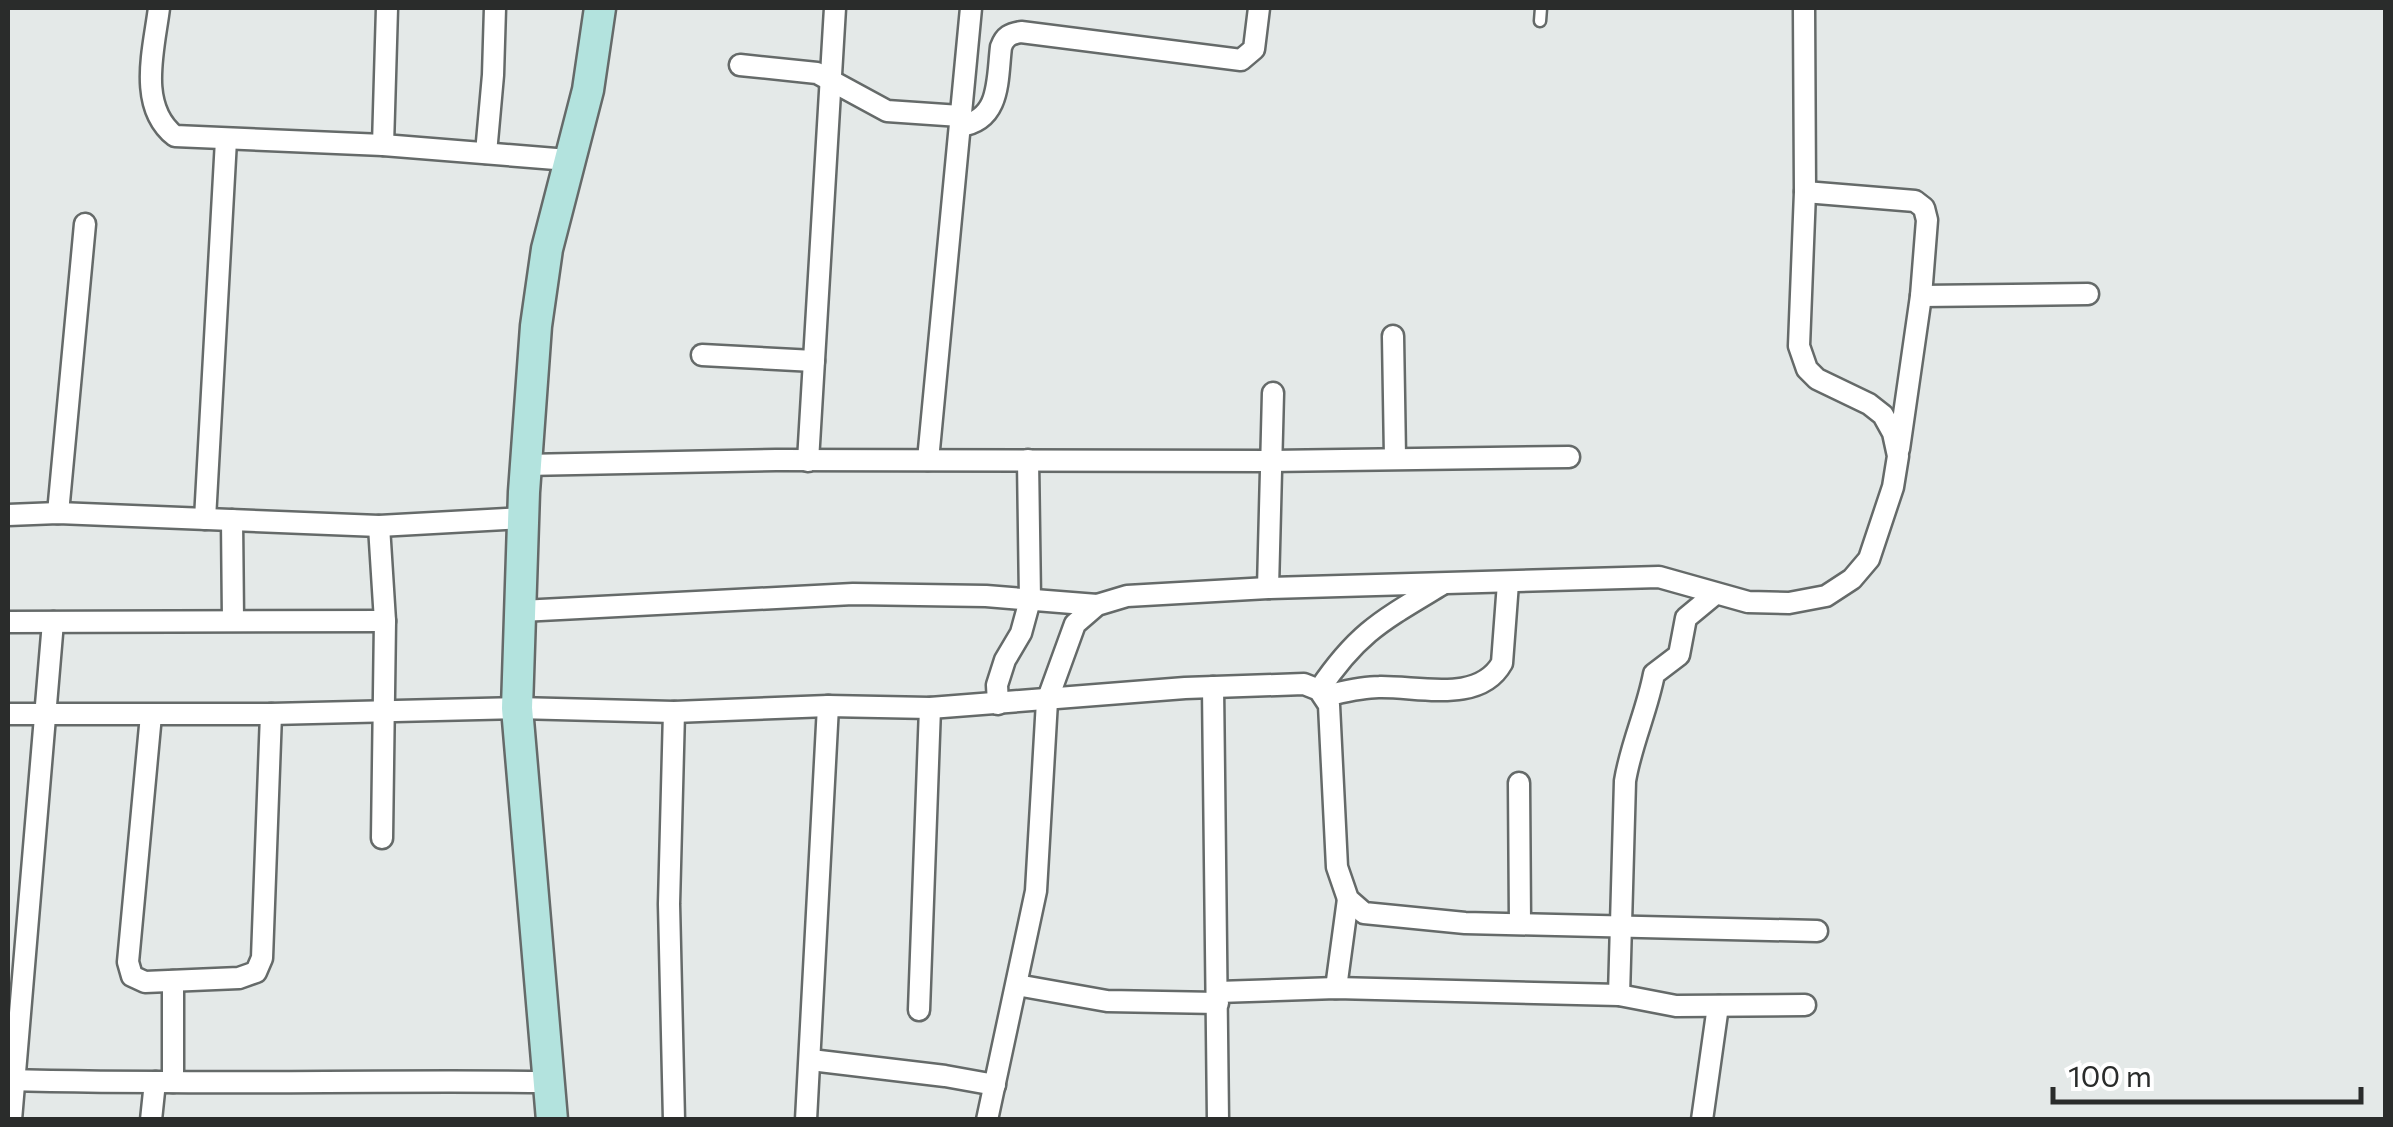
<svg xmlns="http://www.w3.org/2000/svg" width="2393" height="1127" font-family="Commissioner,sans-serif">
<style>
.lines{fill:none;stroke-linecap:round;stroke-linejoin:round}
.lane-casing{stroke:#656a69;stroke-width:15}
.street-casing{stroke:#656a69;stroke-width:25}
.secondary-casing{stroke:#656a69;stroke-width:35}
.lane{stroke:#fff;stroke-width:10}
.street{stroke:#fff;stroke-width:20}
.secondary{stroke:#b3e3de;stroke-width:30}
</style>
<rect width="100%" height="100%" fill="#e4e9e8"/>
<g class="lines">
<g class="lane-casing">
<path id="lane" d="M1540,21L1541,8"/>
</g>
<g class="street-casing">
<g id="street">
<path d="M159,8C154,49 137,106 175,136L383,145L568,160"/>
<path d="M740,65L817,73L887,111L960,116"/>
<path d="M960,126C1001,120 997,80 1001,47C1005,36 1010,34 1021,32L1241,60L1254,49L1259,8"/>
<path d="M383,145L387,8"/>
<path d="M486,153L493,75L495,8"/>
<path d="M1805,192L1915,201L1924,208L1927,220L1921,296L1899,449"/>
<path d="M1921,296L2088,294"/>
<path d="M1393,336L1395,457"/>
<path d="M702,355L814,361"/>
<path d="M928,460L971,8"/>
<path d="M808,461L835,8"/>
<path d="M525,465L776,460L1270,461L1569,457"/>
<path d="M58,513L85,224"/>
<path d="M8,515L58,513L379,526L524,518"/>
<path d="M205,519L226,140"/>
<path d="M232,520L233,620"/>
<path d="M379,526L385,621L382,838"/>
<path d="M1268,588L1273,393"/>
<path d="M521,611L853,594L986,596L1097,605"/>
<path d="M8,622L385,621"/>
<path d="M1213,687L1218,1120"/>
<path d="M1319,690C1358,632 1383,620 1441,585"/>
<path d="M1325,696C1343,692 1361,687 1379,687C1419,686 1479,704 1502,663L1508,583"/>
<path d="M998,704L997,685L1005,660L1021,633L1030,600L1028,460"/>
<path d="M674,712L669,904L674,1120"/>
<path d="M8,714H271L517,708L674,712L828,706L930,708L1185,688L1304,684L1319,690L1329,705L1337,867L1348,899L1364,913L1465,923L1817,931"/>
<path d="M151,715L128,962L132,976L145,982L239,978L256,972L262,958L271,714"/>
<path d="M1519,783L1520,923"/>
<path d="M1017,985L1107,1001L1218,1003"/>
<path d="M1336,988L1348,899"/>
<path d="M1218,992L1336,988L1619,995L1676,1006L1805,1005"/>
<path d="M1619,995L1625,781C1631,744 1647,711 1654,674L1679,655L1686,618L1715,594"/>
<path d="M919,1010L930,708"/>
<path d="M811,1060L945,1076L995,1085"/>
<path d="M8,1080C188,1085 369,1080 549,1082"/>
<path d="M173,1082V981"/>
<path d="M11,1120L53,622"/>
<path d="M151,1120L155,1082"/>
<path d="M806,1120L828,706"/>
<path d="M987,1120L1036,891L1047,701L1075,624L1097,605L1127,596L1268,588L1659,577L1748,602L1789,603L1826,596L1852,579L1869,559L1893,487L1898,456L1893,433L1883,415L1869,404L1817,379L1807,369L1799,346L1805,192L1804,8"/>
<path d="M1702,1120L1718,1006"/>
</g>
</g>
<g class="secondary-casing">
<path id="secondary" d="M552,1120L517,708L524,492L536,326L547,249L588,90L600,8"/>
</g>
<use href="#lane" class="lane"/>
<use href="#street" class="street"/>
<use href="#secondary" class="secondary"/>
</g>
<rect width="2393" height="1127" fill="none" stroke="#2a2c2b" stroke-width="20"/>
<path d="M2053 1087v15h308v-15" fill="none" stroke="#2a2c2b" stroke-width="5"/>
<text x="2068" y="1087" font-size="30" fill="#2a2c2b" stroke="#ffffff" stroke-width="8" paint-order="stroke">100 m</text>
</svg>
